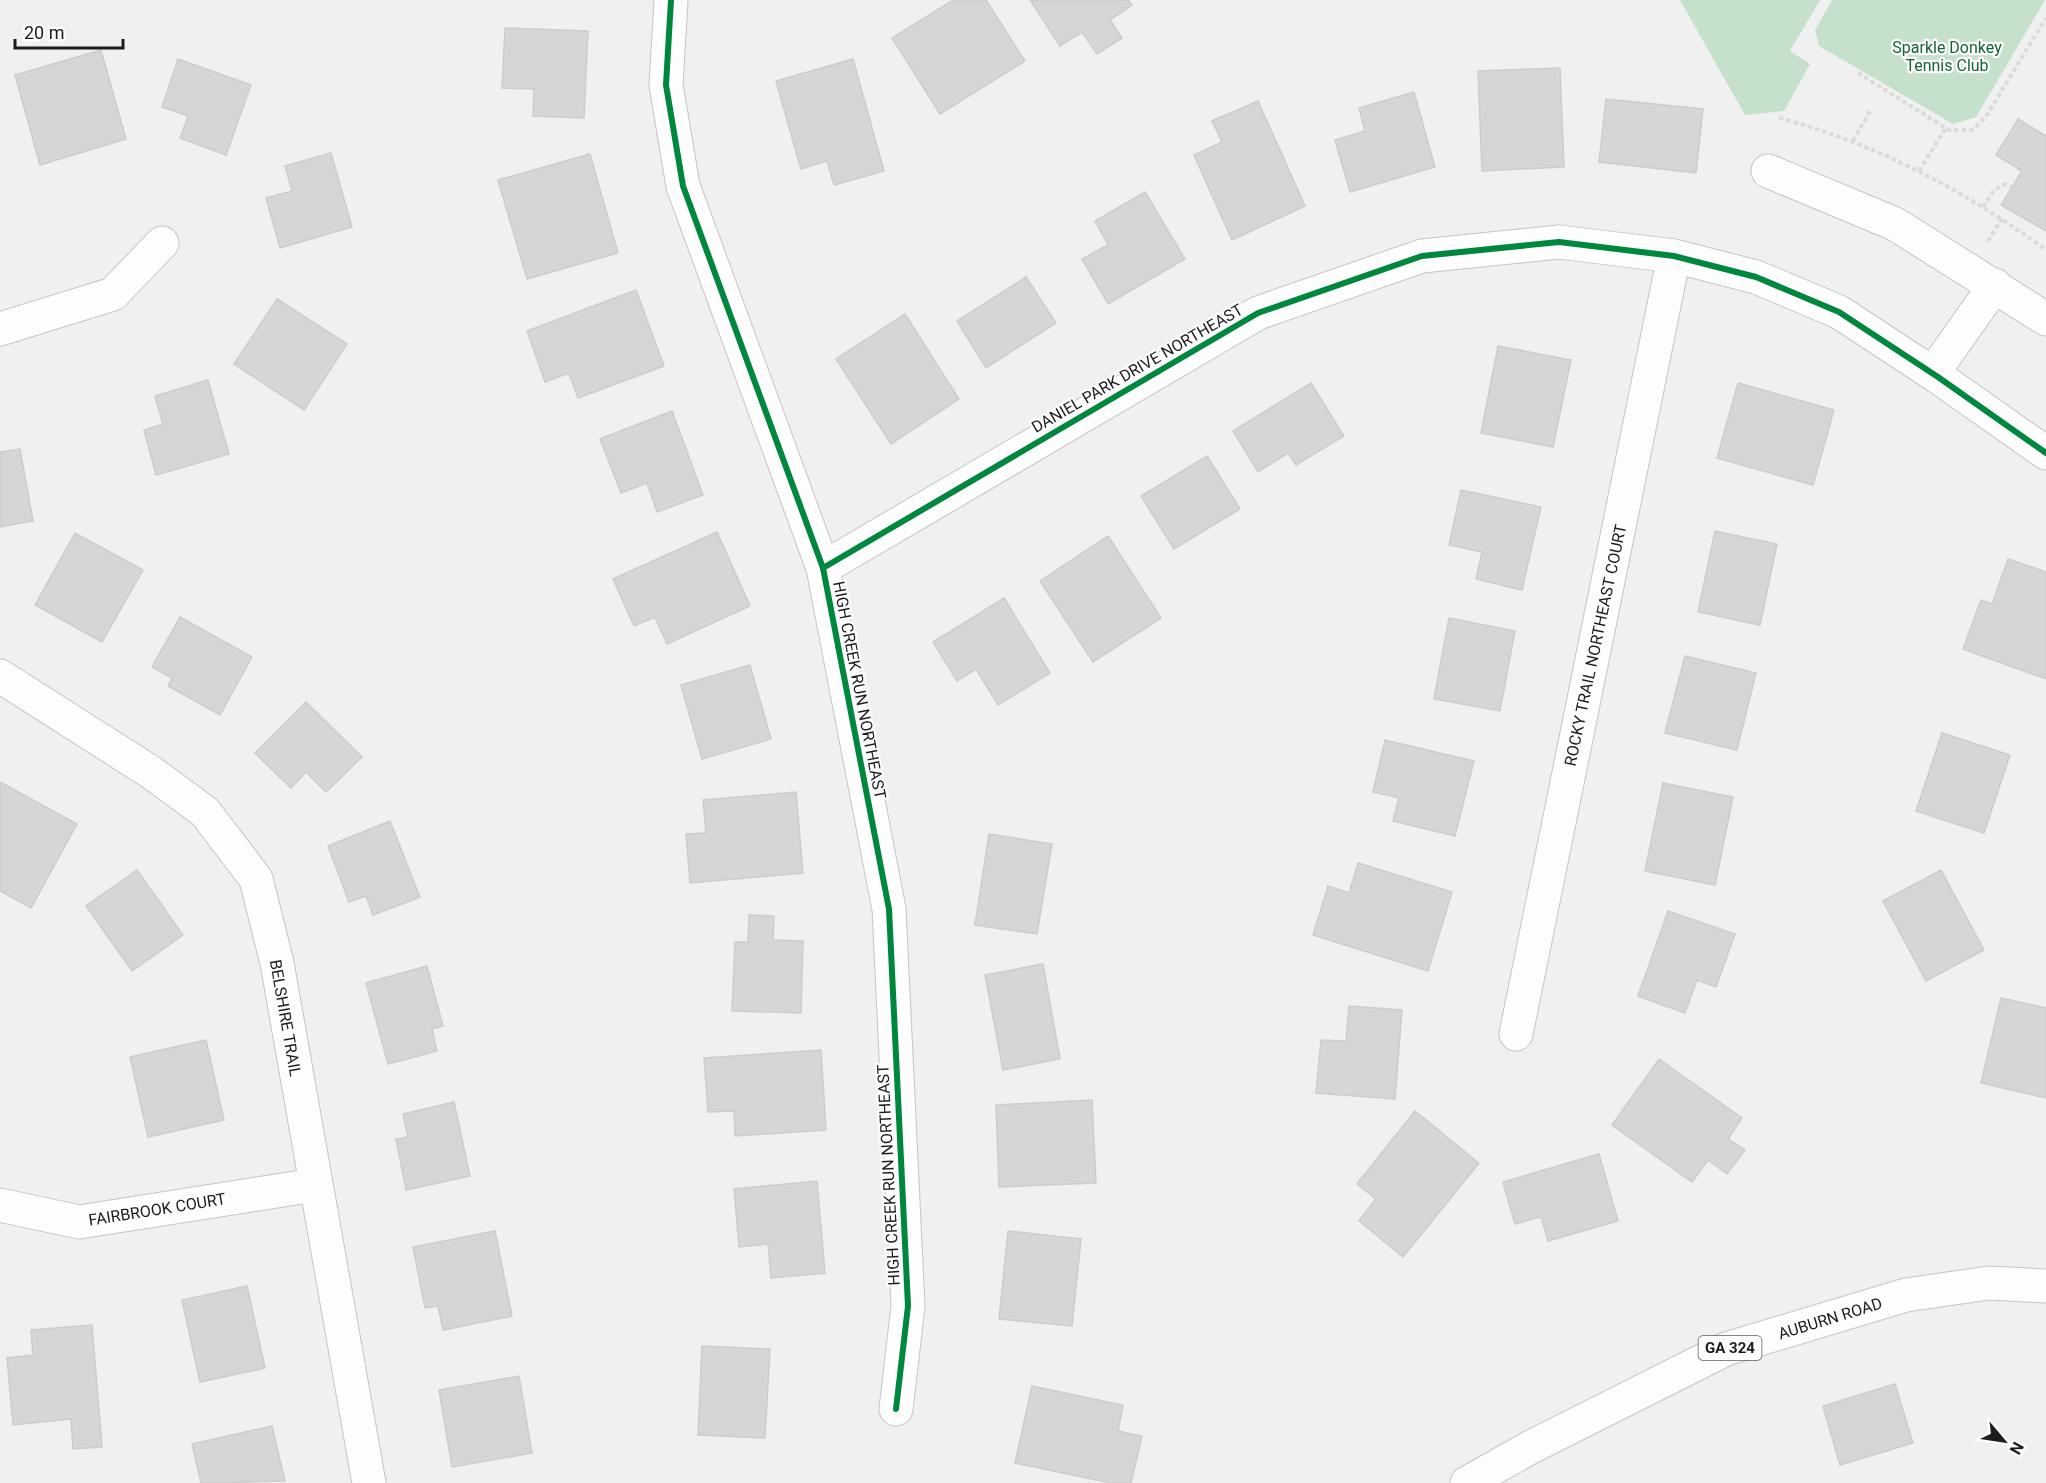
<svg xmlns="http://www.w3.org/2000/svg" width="2046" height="1483" font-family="Roboto,sans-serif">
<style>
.green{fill:#c5e0cb}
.building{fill:#d6d6d7;stroke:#cdcdce;stroke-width:1.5}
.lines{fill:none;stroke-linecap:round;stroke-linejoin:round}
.minor-casing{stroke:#c5c5c6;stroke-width:35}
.major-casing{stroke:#c5c5c6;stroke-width:35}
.path{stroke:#dbdbdc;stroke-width:4;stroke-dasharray:4.5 3;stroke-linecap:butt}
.minor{stroke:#fdfdfd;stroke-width:33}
.major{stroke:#fdfdfd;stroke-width:33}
.cycleway-casing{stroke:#fdfdff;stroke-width:10}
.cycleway{stroke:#00873e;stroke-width:6}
.labels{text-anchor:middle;stroke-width:4.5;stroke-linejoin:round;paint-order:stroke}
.shield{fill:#fdfdff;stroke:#606061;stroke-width:1.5}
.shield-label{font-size:15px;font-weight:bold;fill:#1c1c1d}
.park-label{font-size:16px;fill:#166333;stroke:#fdfdff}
.street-label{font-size:16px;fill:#1c1c1d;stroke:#fdfdff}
</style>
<rect width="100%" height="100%" fill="#f0f0f1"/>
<g class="green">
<path d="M1680,0H1820L1790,51L1810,64L1784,111L1745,115Z"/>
<path d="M1832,0H2045L1976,117L1953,124L1819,46L1815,30Z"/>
</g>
<g class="building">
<path d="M953,0H986L1025,61L940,114L892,38Z"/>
<path d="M1030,0H1128L1132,5L1110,20L1122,38L1097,54L1082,32L1060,46Z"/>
<path d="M505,28L588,31L584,118L533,116L534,89L502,88Z"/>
<path d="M101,50L126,139L40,165L15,75Z"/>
<path d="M178,59L251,85L226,155L180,138L188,116L162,107Z"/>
<path d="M853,59L884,171L834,185L827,161L801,169L776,81Z"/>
<path d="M1560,68L1564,167L1482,171L1478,71Z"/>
<path d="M1414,92L1435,167L1350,192L1335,140L1365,131L1359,108Z"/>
<path d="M1606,99L1703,109L1696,173L1599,162Z"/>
<path d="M1258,101L1305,206L1232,240L1194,155L1222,142L1212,121Z"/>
<path d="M2018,119L2046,136V231L2001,205L2022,171L1996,155Z"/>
<path d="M331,153L352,227L280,248L266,198L292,191L285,166Z"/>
<path d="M590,154L618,253L527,279L498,180Z"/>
<path d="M1145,192L1185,259L1108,304L1082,259L1108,245L1095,221Z"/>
<path d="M1026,277L1056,323L986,368L957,321Z"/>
<path d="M636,290L664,366L578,398L569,373L545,382L527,331Z"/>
<path d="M277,299L347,344L304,410L234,364Z"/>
<path d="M905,314L959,399L891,444L836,359Z"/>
<path d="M1498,346L1571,360L1553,447L1481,433Z"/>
<path d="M208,380L229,454L156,475L144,430L163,424L155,396Z"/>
<path d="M1311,383L1344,436L1296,465L1288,453L1258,472L1233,431Z"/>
<path d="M1738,383L1834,410L1813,485L1717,458Z"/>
<path d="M672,411L703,495L657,512L647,483L621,493L600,439Z"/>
<path d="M20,449L33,521L0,527V452Z"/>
<path d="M1207,456L1240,509L1174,549L1141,496Z"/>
<path d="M1461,490L1541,507L1522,590L1476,579L1482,552L1449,545Z"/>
<path d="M1715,531L1777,544L1760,625L1698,612Z"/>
<path d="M717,532L750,606L667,644L655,617L634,626L613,579Z"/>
<path d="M75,533L143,570L102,642L35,605Z"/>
<path d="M1108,536L1161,618L1093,662L1040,581Z"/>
<path d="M2008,559L2046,572V679L1963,649L1981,600L1992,604Z"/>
<path d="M1004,598L1050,673L998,705L976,669L957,681L933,642Z"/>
<path d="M180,617L252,657L220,715L168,686L172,678L152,667Z"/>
<path d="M1449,618L1515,631L1500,711L1434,699Z"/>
<path d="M1685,656L1756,673L1737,750L1665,733Z"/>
<path d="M750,665L771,739L702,759L681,685Z"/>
<path d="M306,702L362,757L326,792L306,772L291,788L255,753Z"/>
<path d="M1942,733L2010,755L1984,833L1916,811Z"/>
<path d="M1385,740L1474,761L1455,836L1393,821L1399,798L1373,792Z"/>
<path d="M0,782L77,824L31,908L0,891Z"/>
<path d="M1663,783L1733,797L1715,885L1645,871Z"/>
<path d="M796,792L803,873L690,883L686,834L706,833L703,800Z"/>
<path d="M390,821L420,897L373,915L366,896L349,902L328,846Z"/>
<path d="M989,834L1052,844L1037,934L975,925Z"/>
<path d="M1358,863L1452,892L1428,971L1313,935L1328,886L1349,893Z"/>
<path d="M137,870L183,935L132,971L86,906Z"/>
<path d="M1941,870L1984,950L1926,981L1883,901Z"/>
<path d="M1668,911L1735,934L1716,987L1697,980L1685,1013L1638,996Z"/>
<path d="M749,915L774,916L773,940L803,941L801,1013L732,1011L735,942H748Z"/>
<path d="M1043,964L1060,1059L1003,1070L985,975Z"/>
<path d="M427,966L443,1026L432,1029L437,1051L388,1064L366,983Z"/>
<path d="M2001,998L2046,1008V1098L1981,1083Z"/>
<path d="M1349,1006L1402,1010L1395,1099L1316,1093L1321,1040L1346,1041Z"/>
<path d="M206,1040L224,1120L148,1137L130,1057Z"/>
<path d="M821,1050L826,1130L735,1136L734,1111L708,1112L704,1058Z"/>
<path d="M1659,1059L1742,1118L1728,1139L1745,1150L1727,1174L1708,1160L1692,1182L1612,1125Z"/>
<path d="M1092,1100L1096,1183L999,1187L996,1105Z"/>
<path d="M454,1102L470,1176L406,1190L396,1139L408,1137L403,1114Z"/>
<path d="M1415,1111L1479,1163L1403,1257L1359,1221L1376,1199L1357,1184Z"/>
<path d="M1599,1154L1618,1221L1548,1241L1541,1217L1515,1224L1503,1182Z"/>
<path d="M817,1181L825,1273L771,1278L768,1244L739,1247L734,1189Z"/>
<path d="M495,1231L512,1316L443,1330L438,1306L425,1308L413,1247Z"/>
<path d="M1008,1231L1081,1239L1072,1326L999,1319Z"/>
<path d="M247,1286L265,1368L200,1382L182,1300Z"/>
<path d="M92,1325L102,1447L73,1449L71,1419L13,1425L7,1358L33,1355L31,1330Z"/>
<path d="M702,1346L770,1349L765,1438L698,1435Z"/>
<path d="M519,1376L532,1453L452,1467L439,1390Z"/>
<path d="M1895,1384L1913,1443L1840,1465L1823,1406Z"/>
<path d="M1032,1386L1123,1405L1118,1431L1142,1436L1131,1483H1111L1015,1463Z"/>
<path d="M272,1426L285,1481L201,1483L192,1444Z"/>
</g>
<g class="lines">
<g class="minor-casing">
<g id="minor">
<path d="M671,0L666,85L683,186L823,568L889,909L908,1306L896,1409"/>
<path d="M1768,171L1895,224L2046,319"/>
<path d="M0,329L113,294L162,243"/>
<path d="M1933,373L1995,285"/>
<path d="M823,568L1258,313L1422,256L1559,242L1674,256L1756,277L1839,312L1938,377L2046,453"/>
<path d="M0,676L152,773L205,812L256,879L277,963L369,1483"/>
<path d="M1516,1034L1674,256"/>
<path d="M0,1205L79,1222L315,1185"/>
</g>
</g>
<g class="major-casing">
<path id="major" d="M1467,1483L1529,1448L1726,1349L1906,1295L1989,1283L2046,1286"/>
</g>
<g class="path">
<path d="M1858,73L1949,130H1972L1985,118L2046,18"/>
<path d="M1779,118C1877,144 1964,190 2046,250"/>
<path d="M1853,141L1870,111"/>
<path d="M1919,171L1946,128"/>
<path d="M1983,207L1994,190L2006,184L2012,187"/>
<path d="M1988,241L2002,219"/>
</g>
<use href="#minor" class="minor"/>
<use href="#major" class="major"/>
<g class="cycleway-casing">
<g id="cycleway">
<path d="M671,0L666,85L683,186L823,568L889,909L908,1306L896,1409"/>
<path d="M823,568L1258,313L1422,256L1559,242L1674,256L1756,277L1839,312L1938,377L2046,453"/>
</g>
</g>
<use href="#cycleway" class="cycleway"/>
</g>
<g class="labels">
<rect class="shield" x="1698.5" y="1336" width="63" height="24" rx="4.5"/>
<g class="shield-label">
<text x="1730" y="1353">GA 324</text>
</g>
<g class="park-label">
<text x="1947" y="53">Sparkle Donkey<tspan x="1947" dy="18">Tennis Club</tspan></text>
</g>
<g class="street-label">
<text transform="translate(1137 368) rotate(-30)" y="6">DANIEL PARK DRIVE NORTHEAST</text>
<text transform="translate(1595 645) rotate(-78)" y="6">ROCKY TRAIL NORTHEAST COURT</text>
<text transform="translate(860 690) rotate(79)" y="6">HIGH CREEK RUN NORTHEAST</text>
<text transform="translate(286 1018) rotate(80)" y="6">BELSHIRE TRAIL</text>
<text transform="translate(888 1175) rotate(-93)" y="6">HIGH CREEK RUN NORTHEAST</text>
<text transform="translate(157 1209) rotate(-9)" y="6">FAIRBROOK COURT</text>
<text transform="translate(1830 1318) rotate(-17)" y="6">AUBURN ROAD</text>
</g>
</g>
<g transform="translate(2004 1441) rotate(119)" stroke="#fdfdff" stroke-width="4.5" paint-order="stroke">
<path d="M0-4.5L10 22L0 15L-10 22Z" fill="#1c1c1d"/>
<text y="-9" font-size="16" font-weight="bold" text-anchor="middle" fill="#1c1c1d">N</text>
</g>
<path d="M15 39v9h108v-9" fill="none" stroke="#1c1c1d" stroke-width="3"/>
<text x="24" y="39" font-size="18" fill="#1c1c1d" stroke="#fdfdff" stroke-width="4.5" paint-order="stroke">20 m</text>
</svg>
